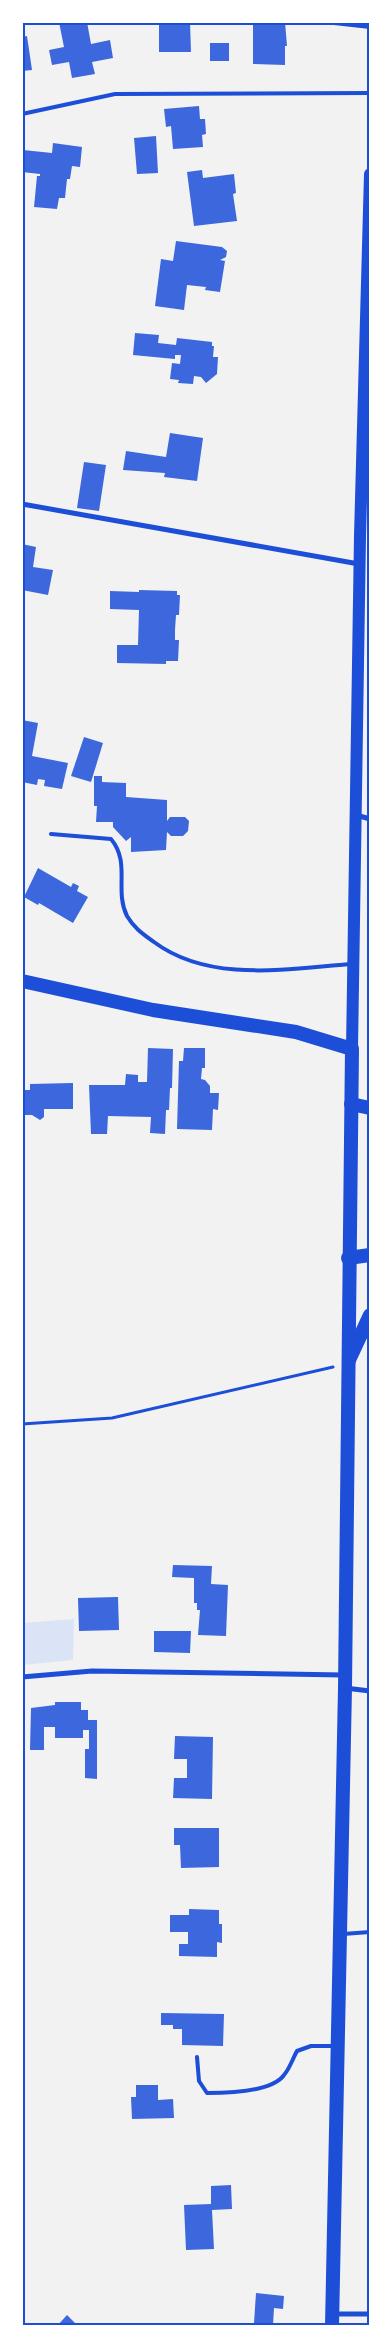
<svg xmlns="http://www.w3.org/2000/svg" width="392" height="2348" font-family="'Golos Text',sans-serif">
<style>
.green{fill:#dbe4f7}
.building{fill:#3d67dc}
.lines{fill:none;stroke-linecap:round;stroke-linejoin:round}
.path{stroke:#1d4ed8;stroke-width:3}
.service{stroke:#1d4ed8;stroke-width:4}
.minor{stroke:#1d4ed8;stroke-width:5}
.primary{stroke:#1d4ed8;stroke-width:12}
.trunk{stroke:#1d4ed8;stroke-width:14}
.neatline{fill:none;stroke:#1d4ed8;stroke-width:2}
</style>
<rect width="100%" height="100%" fill="#f2f2f2"/>
<path class="green" d="M74,1619L73,1660L23,1665V1623Z"/>
<g class="building">
<path d="M59,22H87L91,44L110,40L113,58L92,62L95,74L72,78L69,62L52,65L49,50L64,47Z"/>
<path d="M159,22H190L191,52H159Z"/>
<path d="M253,22H285L287,46H285V65L253,64Z"/>
<path d="M27,36L32,70L22,71V37Z"/>
<rect x="210" y="43" width="19" height="18"/>
<path d="M199,106L200,119H205L206,134L202,135L203,147L173,149L171,126L166,127L164,109Z"/>
<path d="M156,136L158,173L137,174L134,138Z"/>
<path d="M53,143L82,147L80,167L72,166L70,179H67L65,198H59L57,209L34,207L37,176H40V174L22,172L23,150L52,153Z"/>
<path d="M202,170L203,178L234,174L236,193L233,194L237,221L194,226L187,172Z"/>
<path d="M176,241L222,247L227,251L226,257L220,260L225,261L220,292L205,290L206,287L187,285L184,310L155,306L161,259L173,261Z"/>
<path d="M135,333L159,335L158,343L176,345L177,338L212,342V346H214L213,357H218L217,374L206,383L201,377L194,376L193,384L178,383L179,380L170,379L172,363L180,364L181,355H175V359L133,355Z"/>
<path d="M170,433L203,438L197,481L164,477L165,473L123,470L126,451L166,457Z"/>
<path d="M84,462L106,465L99,511L77,508Z"/>
<path d="M22,544L36,547L33,567L53,570L48,595L22,590Z"/>
<path d="M139,590L177,591V595H180L179,615H176L175,630V640H179L178,661H166V664L117,663V645H138L139,610L110,609V591L139,592Z"/>
<path d="M22,720L38,723L32,756L68,763L62,789L44,786L45,780L38,779L37,785L22,782Z"/>
<path d="M84,737L103,743L91,782L71,776Z"/>
<path d="M94,776H102V782L126,783V797L167,800V821L170,817H185L189,821L188,831L183,836H171L167,832L166,850L131,852V837L126,841L113,827V822H96L97,806H94Z"/>
<path d="M38,868L71,887L73,883L79,886L77,891L88,897L73,923L39,903L38,905L24,897Z"/>
<path d="M148,1048L173,1049L172,1088H170L169,1110H166L165,1134L150,1133L151,1117L108,1116L107,1134H91L89,1085H125L126,1074L138,1075V1082H147Z"/>
<path d="M184,1048H205V1068H202L201,1079L205,1080L210,1086V1093H219L218,1110L213,1109L212,1130L177,1129L179,1061H183Z"/>
<path d="M73,1083V1109H44V1117L40,1120L32,1115H22V1090H30V1084Z"/>
<path d="M173,1565L212,1566L211,1584L228,1585L226,1636L198,1635L200,1610H197V1603H194V1578L172,1577Z"/>
<path d="M118,1597L119,1630L79,1631L78,1598Z"/>
<path d="M154,1631H191L190,1653L154,1652Z"/>
<path d="M55,1702H81V1710H88V1720H97V1779L85,1778V1749H89V1730H83V1738H55V1727H44V1750H30L31,1708L55,1705Z"/>
<path d="M175,1736L213,1737L212,1799L173,1798L174,1778H187V1759H174Z"/>
<path d="M174,1828H219V1867L181,1868L180,1845H174Z"/>
<path d="M189,1909L219,1910V1924H222V1943L217,1942V1957L179,1956V1944H188V1932H170V1915H189Z"/>
<path d="M161,2013L224,2014L223,2046L182,2045V2029H173V2025H161Z"/>
<path d="M136,2085H158V2100L173,2099L174,2118L132,2119L131,2097H136Z"/>
<path d="M231,2185L232,2209L212,2210L214,2249L186,2250L184,2205L211,2204V2186Z"/>
<path d="M256,2293L284,2296L283,2309L274,2308L273,2325L254,2323Z"/>
<path d="M67,2315L78,2326H57Z"/>
</g>
<g class="lines">
<path class="path" d="M22,1424L112,1418L333,1367"/>
<g class="service">
<path d="M325,22L370,27"/>
<path d="M22,114L115,94L370,93"/>
<path d="M51,834L111,839C131,863 114,890 127,916C134,928 143,934 154,942C209,983 286,969 350,964"/>
<path d="M343,1934L370,1932"/>
<path d="M197,2057L199,2081L207,2093C227,2093 272,2092 284,2075C290,2068 293,2058 297,2051L311,2046H334"/>
</g>
<g class="minor">
<path d="M22,504L359,564"/>
<path d="M356,815L370,819"/>
<path d="M22,1677L92,1671L344,1675"/>
<path d="M345,1688L370,1691"/>
<path d="M334,2314H370"/>
</g>
<path class="primary" d="M352,1049L360,536L370,174"/>
<g class="trunk">
<path d="M22,981L153,1010L296,1032L352,1049L345,1688L332,2326"/>
<path d="M351,1104L370,1108"/>
<path d="M348,1258L370,1255"/>
<path d="M349,1360L370,1315"/>
</g>
</g>
<rect width="392" height="2348" fill="none" stroke="#ffffff" stroke-width="48"/>
<rect x="24" y="24" width="344" height="2300" class="neatline"/>
</svg>
